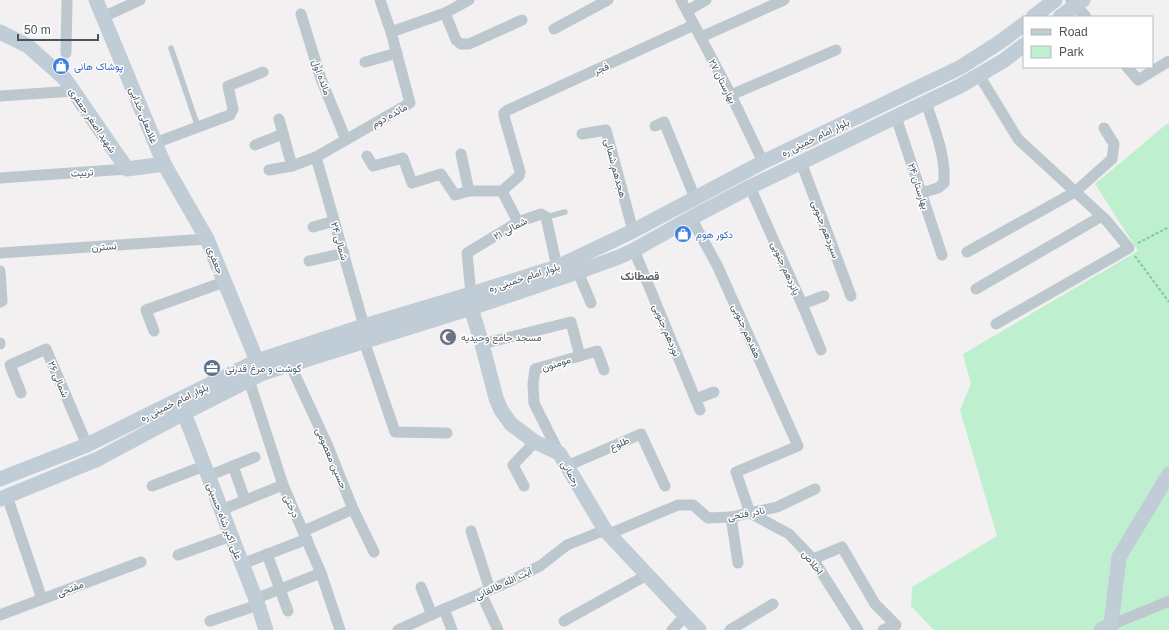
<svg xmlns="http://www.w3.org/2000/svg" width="1169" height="630" font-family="Arial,Vazirmatn,sans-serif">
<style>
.green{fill:#beefcf}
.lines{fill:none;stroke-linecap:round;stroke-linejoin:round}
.path{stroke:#76ce9f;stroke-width:2;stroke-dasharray:3 2;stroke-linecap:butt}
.lane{stroke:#bdc8ce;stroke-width:5.5}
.street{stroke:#bdc8ce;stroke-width:11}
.secondary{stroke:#c0ccd6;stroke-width:15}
.labels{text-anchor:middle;stroke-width:3;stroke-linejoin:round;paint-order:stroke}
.shop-label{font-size:10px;fill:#366cbe;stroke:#fff;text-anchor:start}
.street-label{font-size:10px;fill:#47545d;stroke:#fff}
.worship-label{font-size:10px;fill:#5b616d;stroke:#fff;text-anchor:start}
.service-label{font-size:10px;fill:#4e5e75;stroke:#fff;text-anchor:start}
.neighbourhood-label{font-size:11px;font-weight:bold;fill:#5c6065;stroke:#fff}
</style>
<rect width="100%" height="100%" fill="#f2f0f0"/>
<path class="green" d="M1169,122V630H934L911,606L912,587L997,536L960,410L971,384L963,354L1138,251L1095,184Z"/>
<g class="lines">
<g class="path">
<path d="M1138,243L1169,227"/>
<path d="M1135,256L1169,302"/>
</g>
<g class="lane">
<path d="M171,48L198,127"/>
<path d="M546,217L565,212"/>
</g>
<g class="street">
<path d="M681,0L731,95L763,162"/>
<path d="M1071,0L1086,17"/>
<path d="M687,11L706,0"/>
<path d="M445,13L456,40L461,44H469L522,20"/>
<path d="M301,14L321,79L346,140"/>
<path d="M103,17L140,0"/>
<path d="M554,29L608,0"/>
<path d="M391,32L445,13L469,0"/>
<path d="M701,37L784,0"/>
<path d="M66,53L67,0"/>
<path d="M365,62L397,53"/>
<path d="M1127,67L1138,80L1169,61"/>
<path d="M979,75L1018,139L1106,220L1129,248L996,324"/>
<path d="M731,95L836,50"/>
<path d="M0,96L74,91"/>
<path d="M896,117L942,255"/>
<path d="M279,119L292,166"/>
<path d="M655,126L664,122L695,198"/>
<path d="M582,134L606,130L633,231"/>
<path d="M155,143L230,115L233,109L228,86L263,72"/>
<path d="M255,145L283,134"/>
<path d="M461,154L469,191"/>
<path d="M367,156L373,166L403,158L412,183L441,174L455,195L469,191H502L518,222"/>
<path d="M316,157L364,326"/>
<path d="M801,162L851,296"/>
<path d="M269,170L292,166L316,157L410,103L391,32L380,0"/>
<path d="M0,178L127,169"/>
<path d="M750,187L802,304L821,350"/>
<path d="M502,191L519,176L520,172L504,116V113L508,110L694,25"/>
<path d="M921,193L938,188L944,183C946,155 934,128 926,102"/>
<path d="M691,218L717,265L798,446L736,472L750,513L789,534L813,559L858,630"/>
<path d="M313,227L334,221"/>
<path d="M634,250L700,410"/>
<path d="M967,252L1075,192L1112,159L1114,144L1104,128"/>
<path d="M0,253L207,239"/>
<path d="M309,261L344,253"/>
<path d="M0,271L2,301L0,302"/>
<path d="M578,272L591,303"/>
<path d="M976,289L1102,216"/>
<path d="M471,294L467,253L518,222L541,214L546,217L557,267"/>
<path d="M802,304L824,296"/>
<path d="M154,331L146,310L224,282"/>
<path d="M364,341L395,432L447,433"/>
<path d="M0,343V344"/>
<path d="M482,344L571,322L580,356"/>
<path d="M290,364L327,444L353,509L374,552"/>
<path d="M249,380L283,485L321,573L340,630"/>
<path d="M21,393L10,365L46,349L87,445"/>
<path d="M696,399L714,392"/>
<path d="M559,453L534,403L533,384L535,369L597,351L604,370"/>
<path d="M233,466L245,500"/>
<path d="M567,466L641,434L665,486"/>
<path d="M208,476L255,457"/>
<path d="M152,486L204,466"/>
<path d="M524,486L513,465L535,442"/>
<path d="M7,496L42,599"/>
<path d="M221,510L283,485"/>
<path d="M731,517L738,563"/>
<path d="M304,531L353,509"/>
<path d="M471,531L490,590"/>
<path d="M609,534L678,505H693L708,518L731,517L777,507L815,489"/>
<path d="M267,554L288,611"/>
<path d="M178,555L231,536"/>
<path d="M813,559L842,547L875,604L896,625L883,630"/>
<path d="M242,564L307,539"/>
<path d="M421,587L432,615"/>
<path d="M481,593L498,630"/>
<path d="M255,599L321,573"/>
<path d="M444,609L452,630"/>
<path d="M0,615L141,562"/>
<path d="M210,621L258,605"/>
<path d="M564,621L647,575"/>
<path d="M1111,625L1169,601"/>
<path d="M398,630L444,609L508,582L540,566L567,545L605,530"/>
<path d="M672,630L685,616"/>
<path d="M730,630L773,604"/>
</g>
<g class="secondary">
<path d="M96,0L164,164L207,239L257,361"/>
<path d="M1033,17L1055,0"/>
<path d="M1060,17L1083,0"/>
<path d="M0,32L28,46L65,79L127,169L164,164"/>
<path d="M471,299V308L482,344L496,398L501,410L511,424L535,442L559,453L567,466L605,530L699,630"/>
<path d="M184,413L258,605L266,630"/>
<path d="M0,479L87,445L257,361L364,326L471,294L557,267L633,231L763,162L961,67L1000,42L1024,24"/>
<path d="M0,499L98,459L184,413L263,373L471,308L578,272L619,257L634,250L691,218L750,187L960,86L1003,61L1024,45"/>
<path d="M1101,630L1111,625L1119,557L1169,474"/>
</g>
</g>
<defs>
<g id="shop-disc" transform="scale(0.9)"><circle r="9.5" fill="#3f7fe0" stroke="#fff"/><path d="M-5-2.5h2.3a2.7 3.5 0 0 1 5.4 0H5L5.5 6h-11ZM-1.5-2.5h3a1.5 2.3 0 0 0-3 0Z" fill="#fff"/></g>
<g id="mosque-disc" transform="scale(0.9)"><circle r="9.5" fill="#6b7280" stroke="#fff"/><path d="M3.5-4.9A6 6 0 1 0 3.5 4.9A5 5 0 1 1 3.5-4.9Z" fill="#fff"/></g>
<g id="office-disc" transform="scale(0.9)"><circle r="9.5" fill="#5c6f8a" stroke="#fff"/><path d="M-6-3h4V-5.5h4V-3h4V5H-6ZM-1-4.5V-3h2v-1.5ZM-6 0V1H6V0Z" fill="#fff"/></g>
</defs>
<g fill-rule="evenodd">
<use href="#shop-disc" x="61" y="66"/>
<use href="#shop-disc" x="683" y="234"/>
<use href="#mosque-disc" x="448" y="337"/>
<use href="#office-disc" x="212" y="368"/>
</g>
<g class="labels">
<g class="shop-label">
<text x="74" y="70">پوشاک هانی</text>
<text x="696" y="238">دکور هوم</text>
</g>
<g class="street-label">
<text transform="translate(601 68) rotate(-24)" y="4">فجر</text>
<text transform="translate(322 77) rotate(70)" y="4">مائده اول</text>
<text transform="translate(723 81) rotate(63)" y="4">بهارستان ۲۷</text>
<text transform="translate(144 115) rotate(68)" y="4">غلامعلی خدایی</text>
<text transform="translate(389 115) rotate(-29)" y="4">مائده دوم</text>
<text transform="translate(93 120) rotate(56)" y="4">شهید اصغر جعفری</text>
<text transform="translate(815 137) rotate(-26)" y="4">بلوار امام خمینی ره</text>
<text transform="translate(616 168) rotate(75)" y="4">هجدهم شمالی</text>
<text transform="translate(82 172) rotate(-4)" y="4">تربیت</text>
<text transform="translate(919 186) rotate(72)" y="4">بهارستان ۲۴</text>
<text transform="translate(510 228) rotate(-28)" y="4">۲۱ شمالی</text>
<text transform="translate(826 229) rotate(69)" y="4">سیزدهم جنوبی</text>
<text transform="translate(340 241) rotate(74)" y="4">۲۴ شمالی</text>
<text transform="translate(104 246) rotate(-4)" y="4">نسترن</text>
<text transform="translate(216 260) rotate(69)" y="4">جعفری</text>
<text transform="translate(786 268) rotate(66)" y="4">پانزدهم جنوبی</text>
<text transform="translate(524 277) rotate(-18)" y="4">بلوار امام خمینی ره</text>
<text transform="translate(667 330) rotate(67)" y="4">نوزدهم جنوبی</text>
<text transform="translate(747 331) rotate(66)" y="4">هفدهم جنوبی</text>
<text transform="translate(556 363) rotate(-17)" y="4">مومنون</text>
<text transform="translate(59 379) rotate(67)" y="4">۲۶ شمالی</text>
<text transform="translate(174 402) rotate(-26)" y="4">بلوار امام خمینی ره</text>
<text transform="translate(619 443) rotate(-23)" y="4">طلوع</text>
<text transform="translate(332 458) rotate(67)" y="4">حسین معصومی</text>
<text transform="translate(571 473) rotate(59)" y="4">رحمانی</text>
<text transform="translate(292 506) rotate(66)" y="4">درختی</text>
<text transform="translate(746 513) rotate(-11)" y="4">نادر فتحی</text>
<text transform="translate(225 521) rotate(69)" y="4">علی اکبر شاه حسینی</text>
<text transform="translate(813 562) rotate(53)" y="4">اخلاص</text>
<text transform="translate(503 583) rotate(-25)" y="4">آیت الله طالقانی</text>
<text transform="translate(70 588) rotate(-21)" y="4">مفتحی</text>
</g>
<g class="worship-label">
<text x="461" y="341">مسجد جامع وحیدیه</text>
</g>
<g class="service-label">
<text x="225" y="372">گوشت و مرغ قدرتی</text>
</g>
<g class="neighbourhood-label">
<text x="640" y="280">قصطانک</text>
</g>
</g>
<rect x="1023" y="16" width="130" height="52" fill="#ffffff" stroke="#b5bbbe"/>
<rect x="1031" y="29" width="20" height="6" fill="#c0ccd6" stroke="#b5bbbe"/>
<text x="1059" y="36" font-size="12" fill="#47545d">Road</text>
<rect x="1031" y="46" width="20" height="12" fill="#beefcf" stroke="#b5bbbe"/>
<text x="1059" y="56" font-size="12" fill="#47545d">Park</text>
<path d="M18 34v6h80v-6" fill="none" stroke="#47545d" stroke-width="2"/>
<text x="24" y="34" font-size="12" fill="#47545d" stroke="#ffffff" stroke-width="3" paint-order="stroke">50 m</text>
</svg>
